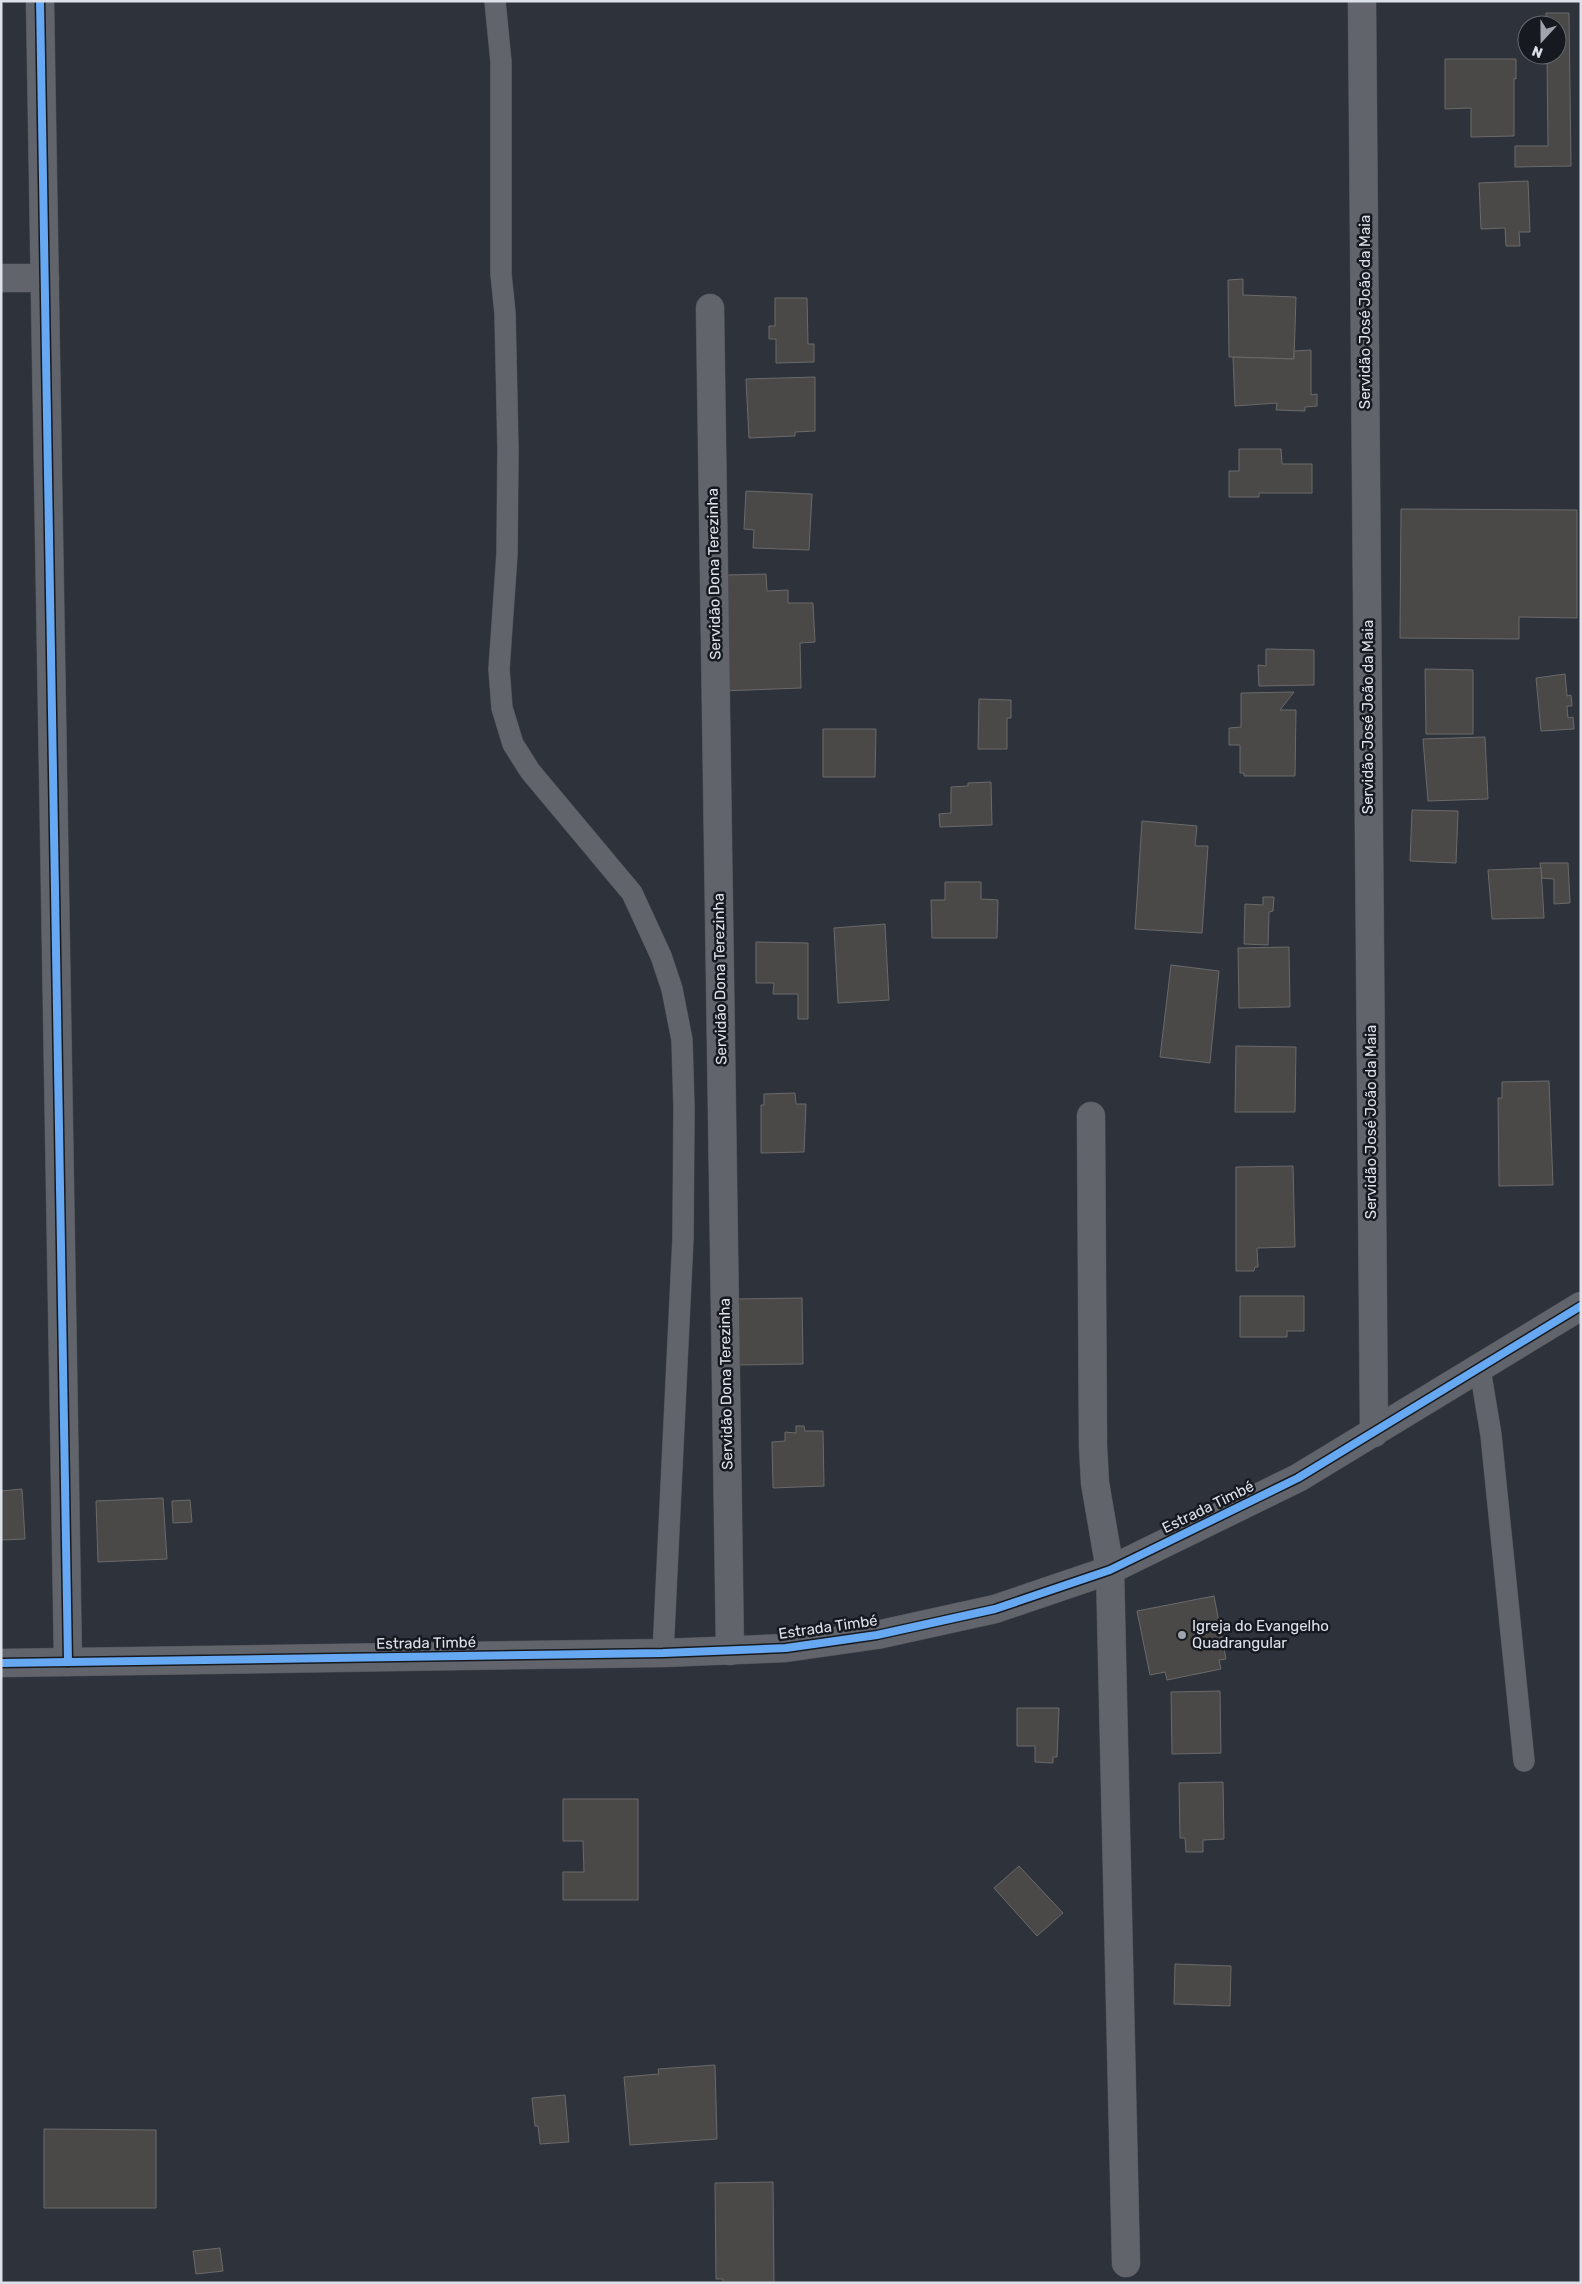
<svg xmlns="http://www.w3.org/2000/svg" width="1582" height="2284" font-family="Rubik,sans-serif">
<style>
.building{fill:#4b4948;stroke:#6a6a6b}
.lines{fill:none;stroke-linecap:round;stroke-linejoin:round}
.lane-casing{stroke:#4b4f55;stroke-width:22}
.street-casing{stroke:#4b4f55;stroke-width:29}
.lane{stroke:#61656b;stroke-width:21}
.street{stroke:#61656b;stroke-width:28}
.cycleway-casing{stroke:#16191f;stroke-width:11}
.cycleway{stroke:#66a8f1;stroke-width:8}
.poi-dot{fill:#a0a4ac;stroke:#16191f;stroke-width:2}
.labels{text-anchor:middle;stroke-width:5;stroke-linejoin:round;paint-order:stroke}
.street-label{font-size:15px;fill:#dde2ea;stroke:#16191f}
.poi-label{font-size:15px;fill:#dde2ea;stroke:#16191f;text-anchor:start}
</style>
<rect width="100%" height="100%" fill="#2e323a"/>
<g class="building">
<path d="M1546,13H1569L1571,166L1515,167V146H1548L1547,55H1557V25H1546Z"/>
<path d="M1445,59H1516V79L1514,78V136L1471,137V108L1445,109Z"/>
<path d="M1528,181L1530,232H1519L1520,246H1506L1505,228L1481,229L1479,183Z"/>
<path d="M1243,279V295L1296,297L1294,359L1229,357L1228,280Z"/>
<path d="M775,298H807L808,344H814V362L776,363V339H769V326H775Z"/>
<path d="M1311,350V395L1317,394V406L1305,407V411L1276,410L1277,403L1235,406L1233,357L1294,359V351Z"/>
<path d="M815,377V431L795,432V436L749,438L746,379Z"/>
<path d="M1239,449H1281L1282,464H1312V493H1259V497H1229V471H1239Z"/>
<path d="M746,491L812,494L809,550L753,548L754,530L744,529Z"/>
<path d="M1401,509L1577,510V618L1519,617V639L1400,638Z"/>
<path d="M766,574L767,591L788,590V603H813L815,642L800,643L801,688L722,691L727,575Z"/>
<path d="M1266,649L1314,650V685L1259,686L1258,665L1266,666Z"/>
<path d="M1425,669L1473,670V734H1426Z"/>
<path d="M1565,674L1567,696L1571,695L1572,706H1567L1568,718L1573,717L1574,729L1541,731L1536,678Z"/>
<path d="M1294,692L1280,710H1296L1295,776H1244V773H1240V745H1229V728L1241,727V693Z"/>
<path d="M979,699L1011,700V718H1007V749H978Z"/>
<path d="M823,729H876L875,777H823Z"/>
<path d="M1485,737L1488,799L1428,801L1423,739Z"/>
<path d="M991,782L992,825L940,827L939,814L951,813V787L968,786V783Z"/>
<path d="M1412,810L1458,811L1456,863L1410,861Z"/>
<path d="M1142,821L1197,826L1195,846H1208L1202,933L1135,929Z"/>
<path d="M1540,863H1568L1570,903L1554,904V879L1542,878Z"/>
<path d="M1541,868L1544,918L1492,919L1488,870Z"/>
<path d="M945,882H981V899L998,900L997,938H932L931,900H945Z"/>
<path d="M1263,897H1274L1273,911L1269,912L1268,945L1244,944L1245,904L1263,905Z"/>
<path d="M885,924L889,1000L838,1003L834,928Z"/>
<path d="M756,942L808,943V1019H798V994H773L774,983H756Z"/>
<path d="M1289,947L1290,1007L1239,1008L1238,948Z"/>
<path d="M1171,965L1219,971L1210,1063L1160,1057Z"/>
<path d="M1236,1046L1296,1047L1295,1112H1235Z"/>
<path d="M1549,1081L1553,1185L1499,1186L1498,1098H1502V1082Z"/>
<path d="M795,1093L796,1104H806L804,1152L761,1153V1105H764V1094Z"/>
<path d="M1293,1166L1295,1247L1257,1248L1258,1267H1255L1254,1271H1236V1167Z"/>
<path d="M1240,1296H1304V1331H1287V1337H1240Z"/>
<path d="M802,1298L803,1364L738,1365L737,1299Z"/>
<path d="M796,1426H804L805,1431H823L824,1486L773,1488L772,1442L785,1441V1432L796,1433Z"/>
<path d="M22,1489L25,1539L1,1540V1491Z"/>
<path d="M163,1498L167,1559L98,1562L96,1501Z"/>
<path d="M190,1500L192,1522L173,1523L172,1501Z"/>
<path d="M1214,1596L1226,1659L1219,1660L1221,1669L1167,1680L1165,1672L1150,1675L1137,1611Z"/>
<path d="M1220,1691L1221,1753L1172,1754L1171,1692Z"/>
<path d="M1017,1708H1059L1057,1757H1053V1763L1035,1762V1746H1017Z"/>
<path d="M1223,1782L1224,1839L1203,1840V1852H1186L1185,1838H1180L1179,1783Z"/>
<path d="M563,1799H638V1900H563V1872H584L583,1841H563Z"/>
<path d="M1019,1866L1063,1913L1037,1936L994,1888Z"/>
<path d="M1175,1964L1231,1966L1230,2006L1174,2004Z"/>
<path d="M715,2065L717,2139L630,2145L624,2077L659,2074L658,2069Z"/>
<path d="M565,2095L569,2142L540,2144L538,2126H535L532,2098Z"/>
<path d="M44,2129L156,2130V2208H44Z"/>
<path d="M773,2182L774,2283H723V2279H716L715,2183Z"/>
<path d="M220,2248L223,2271L196,2274L193,2251Z"/>
</g>
<g class="lines">
<g class="lane-casing">
<g id="lane">
<path d="M495,1L501,62V274L505,313L508,449L507,554L499,669L502,708L513,744L530,771L632,893L661,956L672,989L682,1040L684,1108L683,1238L663,1653"/>
<path d="M1480,1369L1491,1435L1524,1761"/>
</g>
</g>
<g class="street-casing">
<g id="street">
<path d="M40,1L68,1662"/>
<path d="M1362,1L1374,1433"/>
<path d="M1,278H45"/>
<path d="M710,308L730,1651"/>
<path d="M1091,1116L1093,1446L1095,1483L1110,1570L1126,2263"/>
<path d="M1,1663L663,1653L786,1648L877,1635L995,1609L1110,1570L1298,1478L1581,1306"/>
</g>
</g>
<use href="#lane" class="lane"/>
<use href="#street" class="street"/>
<g class="cycleway-casing">
<g id="cycleway">
<path d="M40,1L68,1662"/>
<path d="M1,1663L663,1653L786,1648L877,1635L995,1609L1110,1570L1298,1478L1581,1306"/>
</g>
</g>
<use href="#cycleway" class="cycleway"/>
</g>
<circle class="poi-dot" cx="1182" cy="1635" r="5"/>
<g class="labels">
<g class="street-label">
<text transform="translate(1365 312) rotate(-90)" y="5">Servidão José João da Maia</text>
<text transform="translate(714 574) rotate(-91)" y="5">Servidão Dona Terezinha</text>
<text transform="translate(1368 717) rotate(-90)" y="5">Servidão José João da Maia</text>
<text transform="translate(720 979) rotate(-91)" y="5">Servidão Dona Terezinha</text>
<text transform="translate(1371 1122) rotate(-90)" y="5">Servidão José João da Maia</text>
<text transform="translate(726 1384) rotate(-91)" y="5">Servidão Dona Terezinha</text>
<text transform="translate(1208 1507) rotate(-26)" y="5">Estrada Timbé</text>
<text transform="translate(828 1627) rotate(-8)" y="5">Estrada Timbé</text>
<text transform="translate(426 1643) rotate(-1)" y="5">Estrada Timbé</text>
</g>
<g class="poi-label">
<text x="1192" y="1631">Igreja do Evangelho<tspan x="1192" dy="17">Quadrangular</tspan></text>
</g>
</g>
<rect width="1582" height="2284" fill="none" stroke="#dde2ea" stroke-width="5"/>
<g transform="translate(1542 40) rotate(201)"><circle r="24" fill="#16191f" stroke="#666970"/>
<path d="M0-4L9 19L0 12L-9 19Z" fill="#a0a4ac"/>
<text y="-8" font-size="14" font-weight="bold" text-anchor="middle" fill="#dde2ea">N</text>
</g>
</svg>
